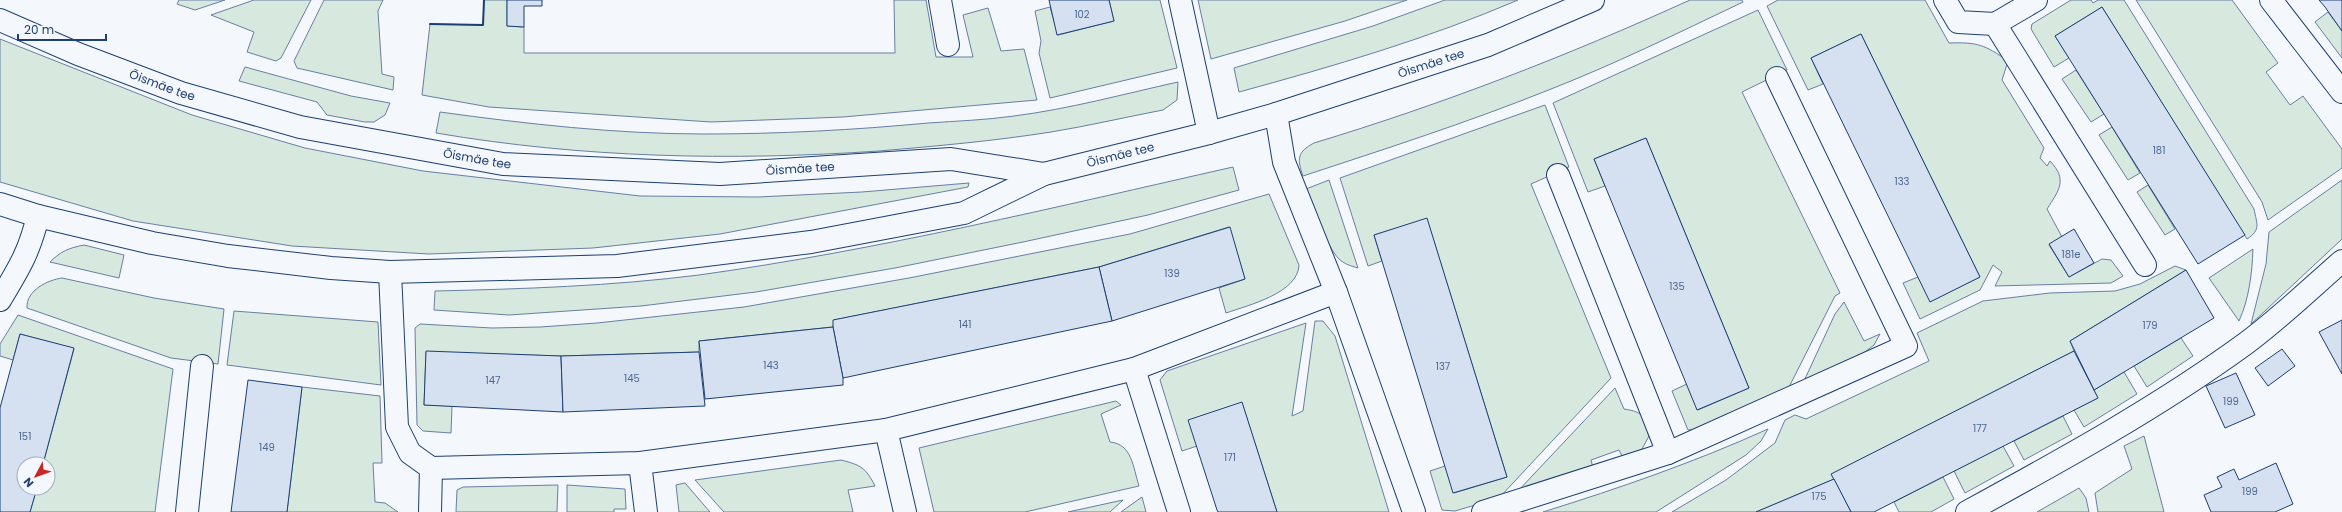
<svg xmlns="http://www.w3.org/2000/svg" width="2342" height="512" font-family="Poppins,sans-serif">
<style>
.green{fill:#d7e8df;stroke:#687fa3}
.building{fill:#d5e0f0;stroke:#1d3f73}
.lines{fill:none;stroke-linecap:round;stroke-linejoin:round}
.minor-casing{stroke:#1d3f73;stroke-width:24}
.secondary-casing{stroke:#1d3f73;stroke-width:24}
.minor{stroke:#f4f7fb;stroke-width:22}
.secondary{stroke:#f4f7fb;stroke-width:22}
.wall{stroke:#1d3f73;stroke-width:2}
.labels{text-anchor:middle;stroke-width:3;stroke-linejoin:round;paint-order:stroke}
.number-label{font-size:10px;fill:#4b6792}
.street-label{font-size:12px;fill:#1d3f73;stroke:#f4f7fb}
</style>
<rect width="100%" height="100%" fill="#f4f7fb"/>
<g class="green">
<path d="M179,0H225L195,10L177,4Z"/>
<path d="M254,0H311L281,58L276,61L247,52L254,32L211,15Z"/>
<path d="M324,0H383L378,11L382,74L394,77L393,90L297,68L294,61Z"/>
<path d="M484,0H507V26L524,27V53H895L894,0H926L936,57H973L963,15L988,8L1001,51L1024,49L1037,100L843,117L711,122L489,107L422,95L430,24L483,25Z"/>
<path d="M1109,0H1160L1177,68L1050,98L1039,53L1041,41L1035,11L1050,7L1058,35L1114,21Z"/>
<path d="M1198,0H1407L1345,21L1211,59Z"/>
<path d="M1445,0H1518C1430,38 1331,67 1239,92L1234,68L1373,26Z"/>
<path d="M1690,0H1742L1743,2C1678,33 1613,65 1546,91C1466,123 1385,149 1303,176C1297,159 1297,152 1314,143C1443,104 1567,56 1690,0Z"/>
<path d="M1778,0H1925L1949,43C1978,42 1985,45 2008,61L2002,80L2044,148L2040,158L2047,166L2050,161C2068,180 2059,190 2047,209L2062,237L2049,245L2069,277L2102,259L2111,260L2123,276L2111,283L1995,286L2002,272L1993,265L1980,290L1920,319L1903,283L1918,277L1931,301L1980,277L1861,34L1811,58L1823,84L1808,90L1767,6Z"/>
<path d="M2071,0H2091L2093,3L2098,0H2124L2254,209C2257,224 2261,230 2247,239L2102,7L2055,36L2069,58L2054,67L2031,29L2032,24Z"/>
<path d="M2136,0H2232L2278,63L2266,72L2290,105L2303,96L2342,149V168L2268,220L2262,202Z"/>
<path d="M1758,10L1787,70L1742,92L1840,293L1835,296L1788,389L1699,429L1688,430L1672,391L1687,384L1698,410L1749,388L1646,138L1594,159L1605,186L1588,192L1553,103Z"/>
<path d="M2328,12L2342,31V58L2315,22Z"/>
<path d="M0,39L192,115L305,148L423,171L640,196L758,197L862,192L969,183L968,187L720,234L593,248L429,254L292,246L133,221L0,182Z"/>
<path d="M245,67L351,96L390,103L385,115L374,122H365L327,115L317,102L239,81Z"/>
<path d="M2076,70L2104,114L2091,122L2062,79Z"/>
<path d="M1178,82L1177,100L1163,110C1126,117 1088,126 1051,132C994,141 937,146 879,151C731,161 583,158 436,133L440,112C527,124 616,134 704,134C779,134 854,130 928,123C957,121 986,120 1014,116C1069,109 1124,94 1178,82Z"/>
<path d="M1545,105L1569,167L1531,184L1611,378L1499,498L1455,511L1442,510L1430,471L1445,466L1454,493L1507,477L1427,219L1374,235L1382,261L1368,266L1340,178Z"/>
<path d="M2112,127L2140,173L2128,180L2099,135Z"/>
<path d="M1233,167L1239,190L1148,215L1023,242L895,268L756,292L641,306L509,315L434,310L435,291C523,289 612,286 699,275C879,250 1056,207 1233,167Z"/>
<path d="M1329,180L1358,268C1351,266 1344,264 1339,259C1326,246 1314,207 1306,189Z"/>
<path d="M2342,180V239L2251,324L2266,264L2269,232Z"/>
<path d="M2148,185L2175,229L2165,235L2137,192Z"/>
<path d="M1269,194L1299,265C1298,293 1249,305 1226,313L1219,288L1245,279L1229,227L1099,267L834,320L833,327L699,341V352L561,356L426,352L424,405L452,406L451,433L423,431L417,425L415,328L420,324L492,328L540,327L597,323L744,307L909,278L1130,234Z"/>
<path d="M84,245L124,255L119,278L50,262C61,251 69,248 84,245Z"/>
<path d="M2253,249C2252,274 2249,299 2239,321L2209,278Z"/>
<path d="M2175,266L2186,270L2070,341L2074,351L1832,474L1834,479L1756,512H1672L1726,480L1775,443L1785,420L1795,415L1806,419L1929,361L1917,333L1983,301L2050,293L2115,291L2140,284Z"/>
<path d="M62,278L154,298L224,309L218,364L171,358L27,308C26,290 48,280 62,278Z"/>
<path d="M1844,302L1864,341L1880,334L1874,345L1865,352L1804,381L1835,314Z"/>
<path d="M234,311L378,322L381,385L227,365Z"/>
<path d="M18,315L173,369L155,512H30L37,488H48V464H43L74,349L20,334L13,360L0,356V344Z"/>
<path d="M1315,321H1323L1335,336L1389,512H1277L1242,403L1197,446L1182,451L1160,380L1167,371L1306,323L1292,416L1303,411Z"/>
<path d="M2181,338L2193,356L2147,387L2134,366Z"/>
<path d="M2124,372L2137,394L2084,427L2074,410L2098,398L2094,390Z"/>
<path d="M302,387L380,396L382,463H373L375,502L385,503L398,512H287Z"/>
<path d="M1615,388L1624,409C1644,412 1644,416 1649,436L1642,449L1623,458L1619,450L1591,460L1593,468L1517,492Z"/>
<path d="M1116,401L1121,405L1101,414L1110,442C1132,444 1133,467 1139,486L1025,512H934L919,448Z"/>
<path d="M2063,416L2072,434L2024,460L2014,441Z"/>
<path d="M1768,429L1761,441L1746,455L1656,512H1543C1620,488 1695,462 1768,429Z"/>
<path d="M2144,436L2164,512H2098L2095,493L2132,469L2124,446Z"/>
<path d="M2003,446L2014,466L1965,493L1954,471Z"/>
<path d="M841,460C861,465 866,468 875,486L848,490L853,512H724L695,480Z"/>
<path d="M1943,477L1954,499L1931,512H1899L1894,502Z"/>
<path d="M685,483L710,512H679L676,485Z"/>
<path d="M558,485L557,512H456L457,490L463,487Z"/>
<path d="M567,485L625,489L626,509H614V512H567Z"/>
<path d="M2079,488L2086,498L2089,512H2037Z"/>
<path d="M1142,497L1146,512H1121Z"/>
<path d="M1123,500L1110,512H1068Z"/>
</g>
<g class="building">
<path d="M507,0H542V6H524V27L507,26Z"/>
<path d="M1049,0H1109L1114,21L1057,35Z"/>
<path d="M2319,0H2342V31L2325,7Z"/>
<path d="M2102,7L2245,235L2198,264L2055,36Z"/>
<path d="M1861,34L1980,277L1930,302L1811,58Z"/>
<path d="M1646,138L1749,388L1697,410L1594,159Z"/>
<path d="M1427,218L1507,477L1453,493L1374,235Z"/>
<path d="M1230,227L1245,279L1112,321L1099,267Z"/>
<path d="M2074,229L2094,263L2069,277L2049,244Z"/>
<path d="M1099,267L1112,321L843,378L833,327V320Z"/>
<path d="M2186,270L2214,318L2094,390L2070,341Z"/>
<path d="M2342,320V374L2319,332Z"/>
<path d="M833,327L843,378V385L705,399L699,341Z"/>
<path d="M20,334L74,348L43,464H24V488H37L30,512H0V408Z"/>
<path d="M2282,349L2295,366L2268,386L2255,368Z"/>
<path d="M426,351L561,356L563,412L424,405Z"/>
<path d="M2074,351L2098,398L1874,512H1851L1831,474Z"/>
<path d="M699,352L705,406L563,412L561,356Z"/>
<path d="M2236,373L2255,415L2225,428L2206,386Z"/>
<path d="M248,380L302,387L287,512H231Z"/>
<path d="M1242,402L1277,512H1218L1217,510L1188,420Z"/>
<path d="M2276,463L2293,504L2275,512H2211L2204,495L2222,487L2217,477L2234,469L2239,480Z"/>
<path d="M1834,479L1851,512H1756Z"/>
</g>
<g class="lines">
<g class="minor-casing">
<g id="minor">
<path d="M940,0L948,45"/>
<path d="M1180,0L1209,133"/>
<path d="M1945,0L1958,22L1995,24L2036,0"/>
<path d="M2271,0L2342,92"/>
<path d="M1995,24L2145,265"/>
<path d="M1276,114L1284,162L1336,292L1414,512"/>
<path d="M1558,175L1668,453"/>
<path d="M390,272L397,427L410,453L431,468L640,463L886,430L1134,369L1336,292"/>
<path d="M0,300C19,268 29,253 38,216"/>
<path d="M1134,369L1179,512"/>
<path d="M886,430L905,512"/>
<path d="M640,463L646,512"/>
<path d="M187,512L202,366"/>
<path d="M430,512L431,468"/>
<path d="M1483,512L1668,453L1906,346L1777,78"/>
<path d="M1967,512C2062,460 2157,408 2245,344C2279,319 2310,289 2342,261"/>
</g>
</g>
<g class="secondary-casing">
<g id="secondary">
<path id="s1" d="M0,20L78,54L181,93L300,127L503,164L720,174L951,159L1044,174L1209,133L1276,114L1488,45L1593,0"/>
<path d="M0,204L38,216L152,243L228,256L331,268L390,272L617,266L811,242L964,213L1044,174"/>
</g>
</g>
<use href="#minor" class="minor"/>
<use href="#secondary" class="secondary"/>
<path class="wall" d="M430,24L483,25L484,0"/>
</g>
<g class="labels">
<g class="number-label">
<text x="1082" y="18">102</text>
<text x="2159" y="154">181</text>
<text x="1902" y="185">133</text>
<text x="2071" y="258">181e</text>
<text x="1172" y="277">139</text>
<text x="1677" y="290">135</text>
<text x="965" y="328">141</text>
<text x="2150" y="329">179</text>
<text x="771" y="369">143</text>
<text x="1443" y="370">137</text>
<text x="632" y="382">145</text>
<text x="493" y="384">147</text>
<text x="2231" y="405">199</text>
<text x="1980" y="432">177</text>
<text x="25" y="440">151</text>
<text x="267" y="451">149</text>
<text x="1230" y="461">171</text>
<text x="2250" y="495">199</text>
<text x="1819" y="500">175</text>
</g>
<g class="street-label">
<text dy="4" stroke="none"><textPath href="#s1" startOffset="1471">Õismäe tee</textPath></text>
<text dy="4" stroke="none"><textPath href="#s1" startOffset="175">Õismäe tee</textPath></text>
<text dy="4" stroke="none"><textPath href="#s1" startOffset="1147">Õismäe tee</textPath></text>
<text dy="4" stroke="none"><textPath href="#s1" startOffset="499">Õismäe tee</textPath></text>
<text dy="4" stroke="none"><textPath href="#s1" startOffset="823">Õismäe tee</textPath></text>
</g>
</g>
<g transform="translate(36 476) rotate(229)"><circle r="19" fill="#f4f7fb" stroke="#9eadc5"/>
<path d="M0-3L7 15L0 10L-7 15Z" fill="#c62828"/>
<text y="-6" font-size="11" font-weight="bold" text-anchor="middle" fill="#1d3f73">N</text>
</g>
<path d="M18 34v6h88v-6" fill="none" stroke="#1d3f73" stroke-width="2"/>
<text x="24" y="34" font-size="12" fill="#1d3f73" stroke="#f4f7fb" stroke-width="3" paint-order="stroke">20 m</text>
</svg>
